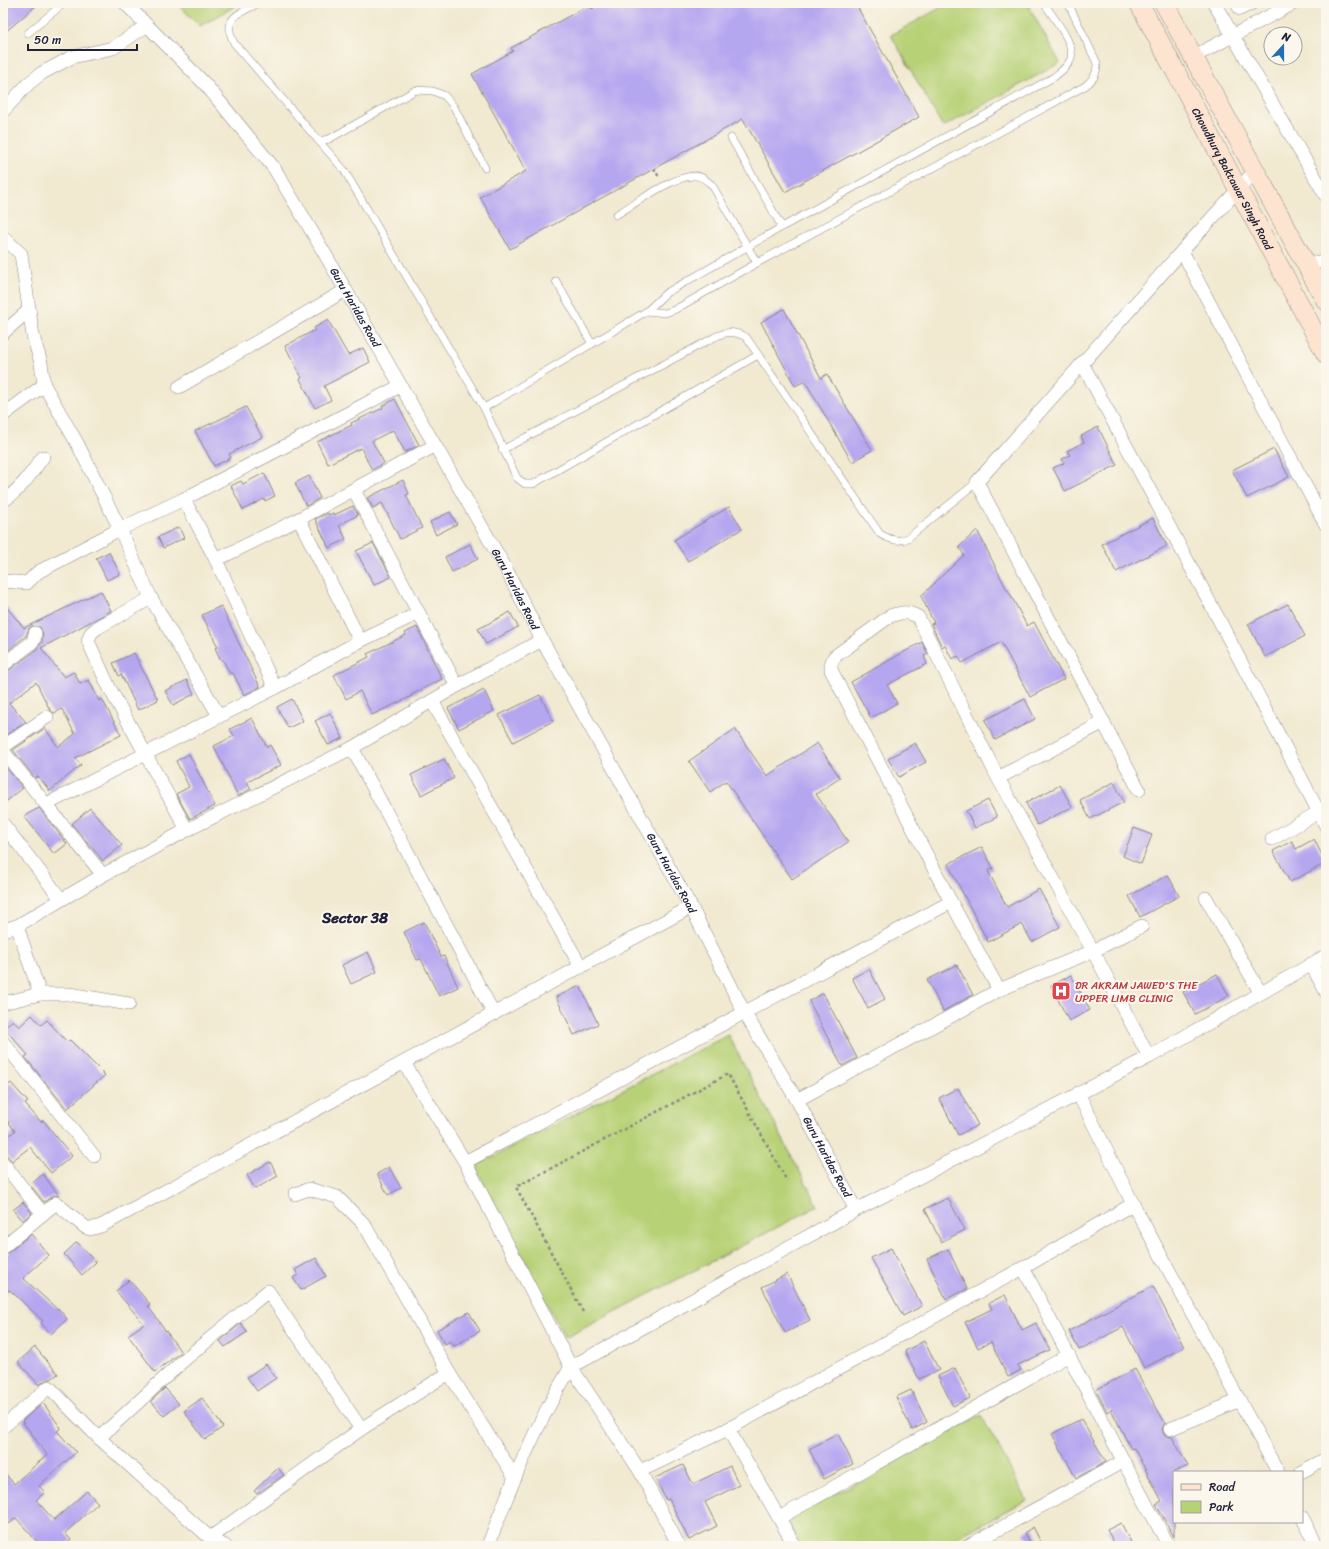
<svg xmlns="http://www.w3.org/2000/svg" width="1329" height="1549" font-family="Sriracha,sans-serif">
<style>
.green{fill:#b7d176;stroke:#6c7a58}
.building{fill:#b5a6f0}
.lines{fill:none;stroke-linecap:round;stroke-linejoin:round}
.service-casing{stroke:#8a8686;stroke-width:8}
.minor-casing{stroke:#8a8686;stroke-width:14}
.secondary-casing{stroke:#8a8686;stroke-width:20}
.path{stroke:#8a8686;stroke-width:2.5;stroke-dasharray:3 3;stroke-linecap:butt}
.service{stroke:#fff;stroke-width:7}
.minor{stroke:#fff;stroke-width:13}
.secondary{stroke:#fde4d0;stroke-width:19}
.labels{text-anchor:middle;stroke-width:4;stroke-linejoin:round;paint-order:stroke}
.street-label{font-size:11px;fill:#22223b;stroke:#fbf7ec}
.health-label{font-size:11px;fill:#be3a42;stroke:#fbf7ec;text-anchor:start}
.district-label{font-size:15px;font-weight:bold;fill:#22223b;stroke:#fbf7ec}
</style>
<rect width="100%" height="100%" fill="#fbf7ec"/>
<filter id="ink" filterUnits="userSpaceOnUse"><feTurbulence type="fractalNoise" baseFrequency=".025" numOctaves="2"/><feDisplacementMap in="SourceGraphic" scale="8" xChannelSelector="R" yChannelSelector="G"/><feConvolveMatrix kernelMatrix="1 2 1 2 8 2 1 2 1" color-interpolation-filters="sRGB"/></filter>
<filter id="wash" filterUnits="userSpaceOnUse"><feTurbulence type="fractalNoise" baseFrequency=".012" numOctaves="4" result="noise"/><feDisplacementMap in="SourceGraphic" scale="16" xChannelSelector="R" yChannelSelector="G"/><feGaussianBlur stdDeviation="0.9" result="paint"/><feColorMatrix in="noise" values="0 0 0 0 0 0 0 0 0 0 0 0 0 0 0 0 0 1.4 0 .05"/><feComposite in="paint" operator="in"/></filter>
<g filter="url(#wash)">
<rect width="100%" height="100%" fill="#f1e9d0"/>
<g class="green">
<path d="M176,3H241L200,26Z"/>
<path d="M949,3H1027L1060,63L943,127L891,35Z"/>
<path d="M728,1035L818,1206L565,1338L475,1166Z"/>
<path d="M981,1415L1027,1500L941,1546H801L787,1520Z"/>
</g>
<g id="blocks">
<g class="building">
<path d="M3,3H39L3,34Z"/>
<path d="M602,3H855L919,117L785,192L743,119L510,249L480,197L526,171L472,74L513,51L511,48L589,5L592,9Z"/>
<path d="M784,309L821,378L827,374L872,450L852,462L805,381L795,386L761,322Z"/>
<path d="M328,320L348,355L363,348L370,362L324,386L331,400L315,408L300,379L302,378L285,346L315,330L314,328Z"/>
<path d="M395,399L419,445L405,452L393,430L372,441L384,463L372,470L361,448L328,464L317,442L352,425L351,423L383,408L382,406Z"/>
<path d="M246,407L262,437L229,454L231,458L214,466L195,431Z"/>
<path d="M1098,427L1117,465L1065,491L1053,468L1064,463L1062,459L1070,455L1067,451L1084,442L1081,436Z"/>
<path d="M1274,449L1289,477L1247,498L1232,470Z"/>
<path d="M264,473L275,496L265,501L264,499L243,510L231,486L241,481L243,484Z"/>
<path d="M309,476L320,498L306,506L295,483Z"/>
<path d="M403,480L409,494L406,495L422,528L400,539L382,503L373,508L367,498Z"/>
<path d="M353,506L358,515L339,525L346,539L329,548L315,519L328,513L329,515L333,513L334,515Z"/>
<path d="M729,507L742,529L688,561L674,540Z"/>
<path d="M450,512L457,524L436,535L430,522Z"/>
<path d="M1153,518L1167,546L1116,572L1102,544Z"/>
<path d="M179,527L184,538L163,548L158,537Z"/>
<path d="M977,530L1007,590H1008L1027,626L1034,622L1064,679L1030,697L1001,642L962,663L958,656L952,659L945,645L942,647L931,624L934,623L921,596L964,555L959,547Z"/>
<path d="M373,543L391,577L374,585L356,551Z"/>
<path d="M470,544L478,559L452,572L445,557Z"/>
<path d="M109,552L120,574L107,580L96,558Z"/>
<path d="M101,591L111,611L41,648L64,677L74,672L80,684L89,680L99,701L102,699L121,735L75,758L81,765L50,791L38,776L35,778L13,750L45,728L58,747L75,734L62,709L54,713L50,710L36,682L9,703L26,722L3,737V673L8,671L36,650L42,642L43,634L40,627L32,626L29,628L26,636L4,654L3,603L24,628Z"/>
<path d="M1288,604L1305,636L1265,657L1248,624Z"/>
<path d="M221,606L260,687L244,695L233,673L230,674L223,660H221L215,648L218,647L202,615Z"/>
<path d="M510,612L518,627L486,644L478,629Z"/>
<path d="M417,627L442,679L411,695L412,696L372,715L360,691L346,699L334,675L369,657L367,654L406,635L405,633Z"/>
<path d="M922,642L928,654L924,656L927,664L887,685L897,703L871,718L851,682Z"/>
<path d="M134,653L158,700L138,710L121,674L119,676L113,663Z"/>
<path d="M187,680L194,694L173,705L165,691Z"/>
<path d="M484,690L494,711L459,729L448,708Z"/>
<path d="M540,695L553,721L513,742L499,715Z"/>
<path d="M292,699L303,721L288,728L277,707Z"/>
<path d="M1025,699L1035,719L995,740L985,720Z"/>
<path d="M330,713L343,738L328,745L315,721Z"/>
<path d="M252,718L267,747L270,745L281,765L247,782L251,789L238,796L214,746L234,736L230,729Z"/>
<path d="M735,729L767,776L817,743L840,778L816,794L848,842L792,879L726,781L710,792L689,761Z"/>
<path d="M915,743L926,762L899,777L888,759Z"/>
<path d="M189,754L215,806L190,819L176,794L189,787L176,761Z"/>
<path d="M444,759L454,778L421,795L411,775Z"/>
<path d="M3,764L23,788L3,804Z"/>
<path d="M1114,782L1124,802L1090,819L1080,800Z"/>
<path d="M1060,785L1072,807L1037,825L1026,803Z"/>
<path d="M988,800L997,817L975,828L966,811Z"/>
<path d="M39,808L67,844L54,854L24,816Z"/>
<path d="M90,808L122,845L103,861L72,824Z"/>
<path d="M1134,828L1152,835L1141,864L1123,856Z"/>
<path d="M1314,839L1326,863L1290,882L1273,851L1292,841L1296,849Z"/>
<path d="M982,847L993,868L988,871L1007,907L1039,889L1060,927L1032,942L1022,924L988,942L948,864Z"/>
<path d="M1168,875L1179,896L1140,917L1129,896Z"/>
<path d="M424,922L441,957L444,956L458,987L439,996L421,959L417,960L404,932Z"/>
<path d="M368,952L377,972L351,984L342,965Z"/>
<path d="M957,965L973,995L943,1011L927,980Z"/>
<path d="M869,969L885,999L868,1008L852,978Z"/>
<path d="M1217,974L1229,996L1195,1014L1183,992Z"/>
<path d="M1071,975L1090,1010L1069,1021L1051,986Z"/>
<path d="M580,986L598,1024L574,1035L556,997Z"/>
<path d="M823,993L857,1058L842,1066L809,1001Z"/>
<path d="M32,1015L41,1025L47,1020L67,1042L70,1040L105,1075L67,1109L25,1057L28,1055L4,1028L13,1020L19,1027Z"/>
<path d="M11,1083L28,1102L25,1104L41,1122L43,1120L72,1156L51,1173L30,1147L12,1161L3,1151V1140L15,1131L3,1115V1089Z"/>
<path d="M958,1088L978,1125L958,1135L939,1098Z"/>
<path d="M270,1162L278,1176L255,1189L247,1175Z"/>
<path d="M389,1167L401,1188L388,1195L377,1174Z"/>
<path d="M43,1174L59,1196L54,1195L44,1202L30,1185Z"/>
<path d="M948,1198L965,1230L941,1242L925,1209Z"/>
<path d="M23,1202L32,1213L22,1221L13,1210Z"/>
<path d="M31,1234L49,1255L23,1278L57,1309L58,1308L67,1319L51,1334L41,1323L43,1321L11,1291L9,1290L3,1295V1255L8,1253Z"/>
<path d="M77,1242L96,1262L82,1275L64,1254Z"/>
<path d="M891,1248L922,1306L903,1316L871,1258Z"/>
<path d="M948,1249L967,1289L946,1299L927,1259Z"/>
<path d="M316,1258L326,1276L301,1290L293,1278L298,1275L295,1270Z"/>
<path d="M787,1274L810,1320L785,1333L762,1287Z"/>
<path d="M129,1280L150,1304L148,1306L181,1352L155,1372L128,1335L144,1324L116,1291Z"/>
<path d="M1153,1286L1184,1347L1144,1368L1123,1327L1079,1350L1069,1331Z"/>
<path d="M1005,1295L1022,1330L1036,1323L1050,1350L1018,1365L1021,1370L1008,1377L991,1342L978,1348L965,1322L992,1309L989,1303Z"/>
<path d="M469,1312L480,1331L454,1346L451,1341L445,1344L437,1330Z"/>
<path d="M241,1323L247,1332L225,1347L220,1341Z"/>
<path d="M924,1341L939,1370L919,1379L905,1351Z"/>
<path d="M35,1347L58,1374L51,1379H47L39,1385L18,1362Z"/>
<path d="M266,1364L276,1378L257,1391L247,1377Z"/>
<path d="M955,1368L970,1398L953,1406L938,1376Z"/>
<path d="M1135,1369L1165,1423L1162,1428L1163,1432L1165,1436L1172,1437L1188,1466L1174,1472V1537L1156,1504L1162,1501L1134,1448L1131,1449L1111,1409L1107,1412L1096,1390Z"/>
<path d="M165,1388L179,1404L164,1416L151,1401Z"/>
<path d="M911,1390L927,1422L912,1430L896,1397Z"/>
<path d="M202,1398L223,1427L205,1440L184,1411Z"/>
<path d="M43,1403L61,1428L57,1431L76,1452L39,1486L45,1492L36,1500L54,1520L87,1491L98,1503L65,1533L71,1540L64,1546H41L16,1518L9,1524L3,1518V1471L14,1484L47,1455L22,1421Z"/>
<path d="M1081,1419L1106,1462L1076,1478L1052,1434Z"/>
<path d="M838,1434L853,1464L824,1479L809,1449Z"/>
<path d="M683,1465L693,1484L730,1466L739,1485L705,1502L717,1526L689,1540L669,1499L666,1500L655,1478Z"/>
<path d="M278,1468L284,1475L257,1494L254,1491Z"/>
<path d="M1121,1523L1133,1546H1116L1107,1530Z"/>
<path d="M1033,1527L1043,1546H1031L1024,1533Z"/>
</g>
</g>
</g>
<g filter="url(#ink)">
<use href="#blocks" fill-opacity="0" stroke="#8a8686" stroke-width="1"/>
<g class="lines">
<g class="service-casing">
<g id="service">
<path d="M259,3C240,13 221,17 234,43L344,170L484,408L517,478L525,484H533L758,355"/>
<path d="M28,33L64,3"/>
<path d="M731,138L782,227"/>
<path d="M319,141L329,139L416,90L433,91L445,96L454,107L485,168"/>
<path d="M616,215C636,203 672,177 693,176C701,175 706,180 712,185L757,263"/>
<path d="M556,281L592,344"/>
<path d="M647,311L665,313L674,310L757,263L1085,86C1094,79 1097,74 1097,63L1068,3"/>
<path d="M484,408L647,311L666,293L782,227L1054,77C1060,72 1069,66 1071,58C1075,43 1052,16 1044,3"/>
<path d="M502,450L715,337C727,331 734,331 746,337L880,534C889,539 898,543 908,538L977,482"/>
</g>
</g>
<g class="minor-casing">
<g id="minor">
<path id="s1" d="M125,3L206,85L274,168L314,235L505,567L542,640L691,907L744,1012L797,1100L856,1210"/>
<path d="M1214,3L1326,196"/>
<path d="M1237,3L1240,9L1252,3"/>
<path d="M1193,57L1294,3"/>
<path d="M3,111L29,83L42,73L72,57L113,48L146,26"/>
<path d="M3,237L21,254L33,336L41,363L44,385L77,443L120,529L151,598L219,716"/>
<path d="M1182,251L1326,525"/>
<path d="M1306,264L1326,261"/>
<path d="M3,333L29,310"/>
<path d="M1082,363L1218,618L1326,826"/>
<path d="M179,387L346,290"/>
<path d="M3,415L44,385"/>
<path d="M354,490L457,686"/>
<path d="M184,499L216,560L275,688"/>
<path d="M3,501C20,490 31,474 43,457"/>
<path d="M299,519L360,641"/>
<path d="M216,560L299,519L434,446"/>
<path d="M3,581L27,583L38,572L120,529L184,499L400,386"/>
<path d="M151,598L97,628L91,633L88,641L109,687L187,830"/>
<path d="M3,665L30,644L34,640L35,633"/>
<path d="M432,701L581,967"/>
<path d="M3,747L47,717"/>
<path d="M352,748L494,1014"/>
<path d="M3,751L103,875"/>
<path d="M998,778L1104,722"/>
<path d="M1139,790L977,482L1182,251L1255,171"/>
<path d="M47,804L275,688L360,641L419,613"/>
<path d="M3,824L61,899"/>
<path d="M1272,839L1326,808"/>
<path d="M1206,898L1260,992"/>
<path d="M17,926L40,994"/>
<path d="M3,930L17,926L103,875L187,830L352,748L457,686L542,640"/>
<path d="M1311,964L1326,992"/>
<path d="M999,990L951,902L831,670V664L834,657L890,616C902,612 907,611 918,617L998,778L1093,951L1149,1057"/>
<path d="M3,1003L40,994H69L129,1004"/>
<path d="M3,1042L94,1156"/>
<path d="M404,1063L465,1162L571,1367L640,1471L679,1546"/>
<path d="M1078,1093L1133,1204L1278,1472"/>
<path d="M797,1100L999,990L1093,951L1142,926"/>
<path d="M465,1162L951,902"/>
<path d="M3,1163L43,1214"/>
<path d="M295,1194L309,1189L337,1197L364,1224L449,1373L514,1476"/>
<path d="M3,1247L56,1203L85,1227L90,1229L101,1226L691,907"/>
<path d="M1023,1268C1072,1360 1118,1454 1169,1546"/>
<path d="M3,1427L49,1387L99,1438L210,1538L225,1546"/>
<path d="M728,1429L795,1546"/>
<path d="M1170,1429L1240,1400"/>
<path d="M99,1438L184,1360L268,1291L361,1429"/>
<path d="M640,1471L728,1429L1023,1268L1133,1204"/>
<path d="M1301,1472L1326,1459"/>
<path d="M1302,1517L1317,1546"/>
<path d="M779,1518L1069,1355"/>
<path d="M210,1538L361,1429L449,1373"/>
<path d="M488,1546C511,1484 536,1424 571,1367L856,1210L1149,1057L1326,956"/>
<path d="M968,1546L1122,1462"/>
</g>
</g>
<g class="secondary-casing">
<g id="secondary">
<path id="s2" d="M1139,3L1326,354"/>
<path d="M1164,3L1326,301"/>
</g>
</g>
<g class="path">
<path d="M654,168L659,177"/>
<path d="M583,1312L516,1187L728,1074L787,1181"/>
</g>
<use href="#service" class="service"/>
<use href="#minor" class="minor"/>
<use href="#secondary" class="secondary"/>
</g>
</g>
<defs>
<g id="hospital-square" transform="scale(1)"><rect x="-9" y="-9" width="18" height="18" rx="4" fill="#e0444e" stroke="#fbf7ec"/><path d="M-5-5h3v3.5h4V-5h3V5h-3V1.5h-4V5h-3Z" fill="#fff"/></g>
</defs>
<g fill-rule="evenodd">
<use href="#hospital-square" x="1061" y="991"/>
</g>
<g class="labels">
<g class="street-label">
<text dy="4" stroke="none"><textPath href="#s2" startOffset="199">Chowdhury Baktawar Singh Road</textPath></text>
<text dy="4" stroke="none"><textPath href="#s1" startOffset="384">Guru Haridas Road</textPath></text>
<text dy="4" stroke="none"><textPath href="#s1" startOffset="708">Guru Haridas Road</textPath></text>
<text dy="4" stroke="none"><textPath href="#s1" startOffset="1032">Guru Haridas Road</textPath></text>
<text dy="4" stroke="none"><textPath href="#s1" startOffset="1356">Guru Haridas Road</textPath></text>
</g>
<g class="health-label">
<text x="1075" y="989">DR AKRAM JAWED'S THE<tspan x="1075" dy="13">UPPER LIMB CLINIC</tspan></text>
</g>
<g class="district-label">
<text x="355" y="923">Sector 38</text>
</g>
</g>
<rect width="1329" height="1549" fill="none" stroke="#fbf7ec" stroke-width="16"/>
<rect x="1173" y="1471" width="130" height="52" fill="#fbf7ec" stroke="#a4a2a5"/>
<rect x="1181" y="1484" width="20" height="6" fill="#fde4d0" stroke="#a4a2a5"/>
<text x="1209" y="1491" font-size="12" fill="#22223b">Road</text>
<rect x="1181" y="1501" width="20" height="12" fill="#b7d176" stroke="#a4a2a5"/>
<text x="1209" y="1511" font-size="12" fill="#22223b">Park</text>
<g transform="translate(1283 46) rotate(21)"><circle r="19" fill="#fbf7ec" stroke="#a4a2a5"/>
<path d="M0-3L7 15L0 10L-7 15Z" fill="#1f6fb2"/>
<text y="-6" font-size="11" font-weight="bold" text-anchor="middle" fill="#22223b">N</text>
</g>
<path d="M28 44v6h109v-6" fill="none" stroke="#22223b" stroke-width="2"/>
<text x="34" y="44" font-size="12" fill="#22223b" stroke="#fbf7ec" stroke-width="3" paint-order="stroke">50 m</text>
</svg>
